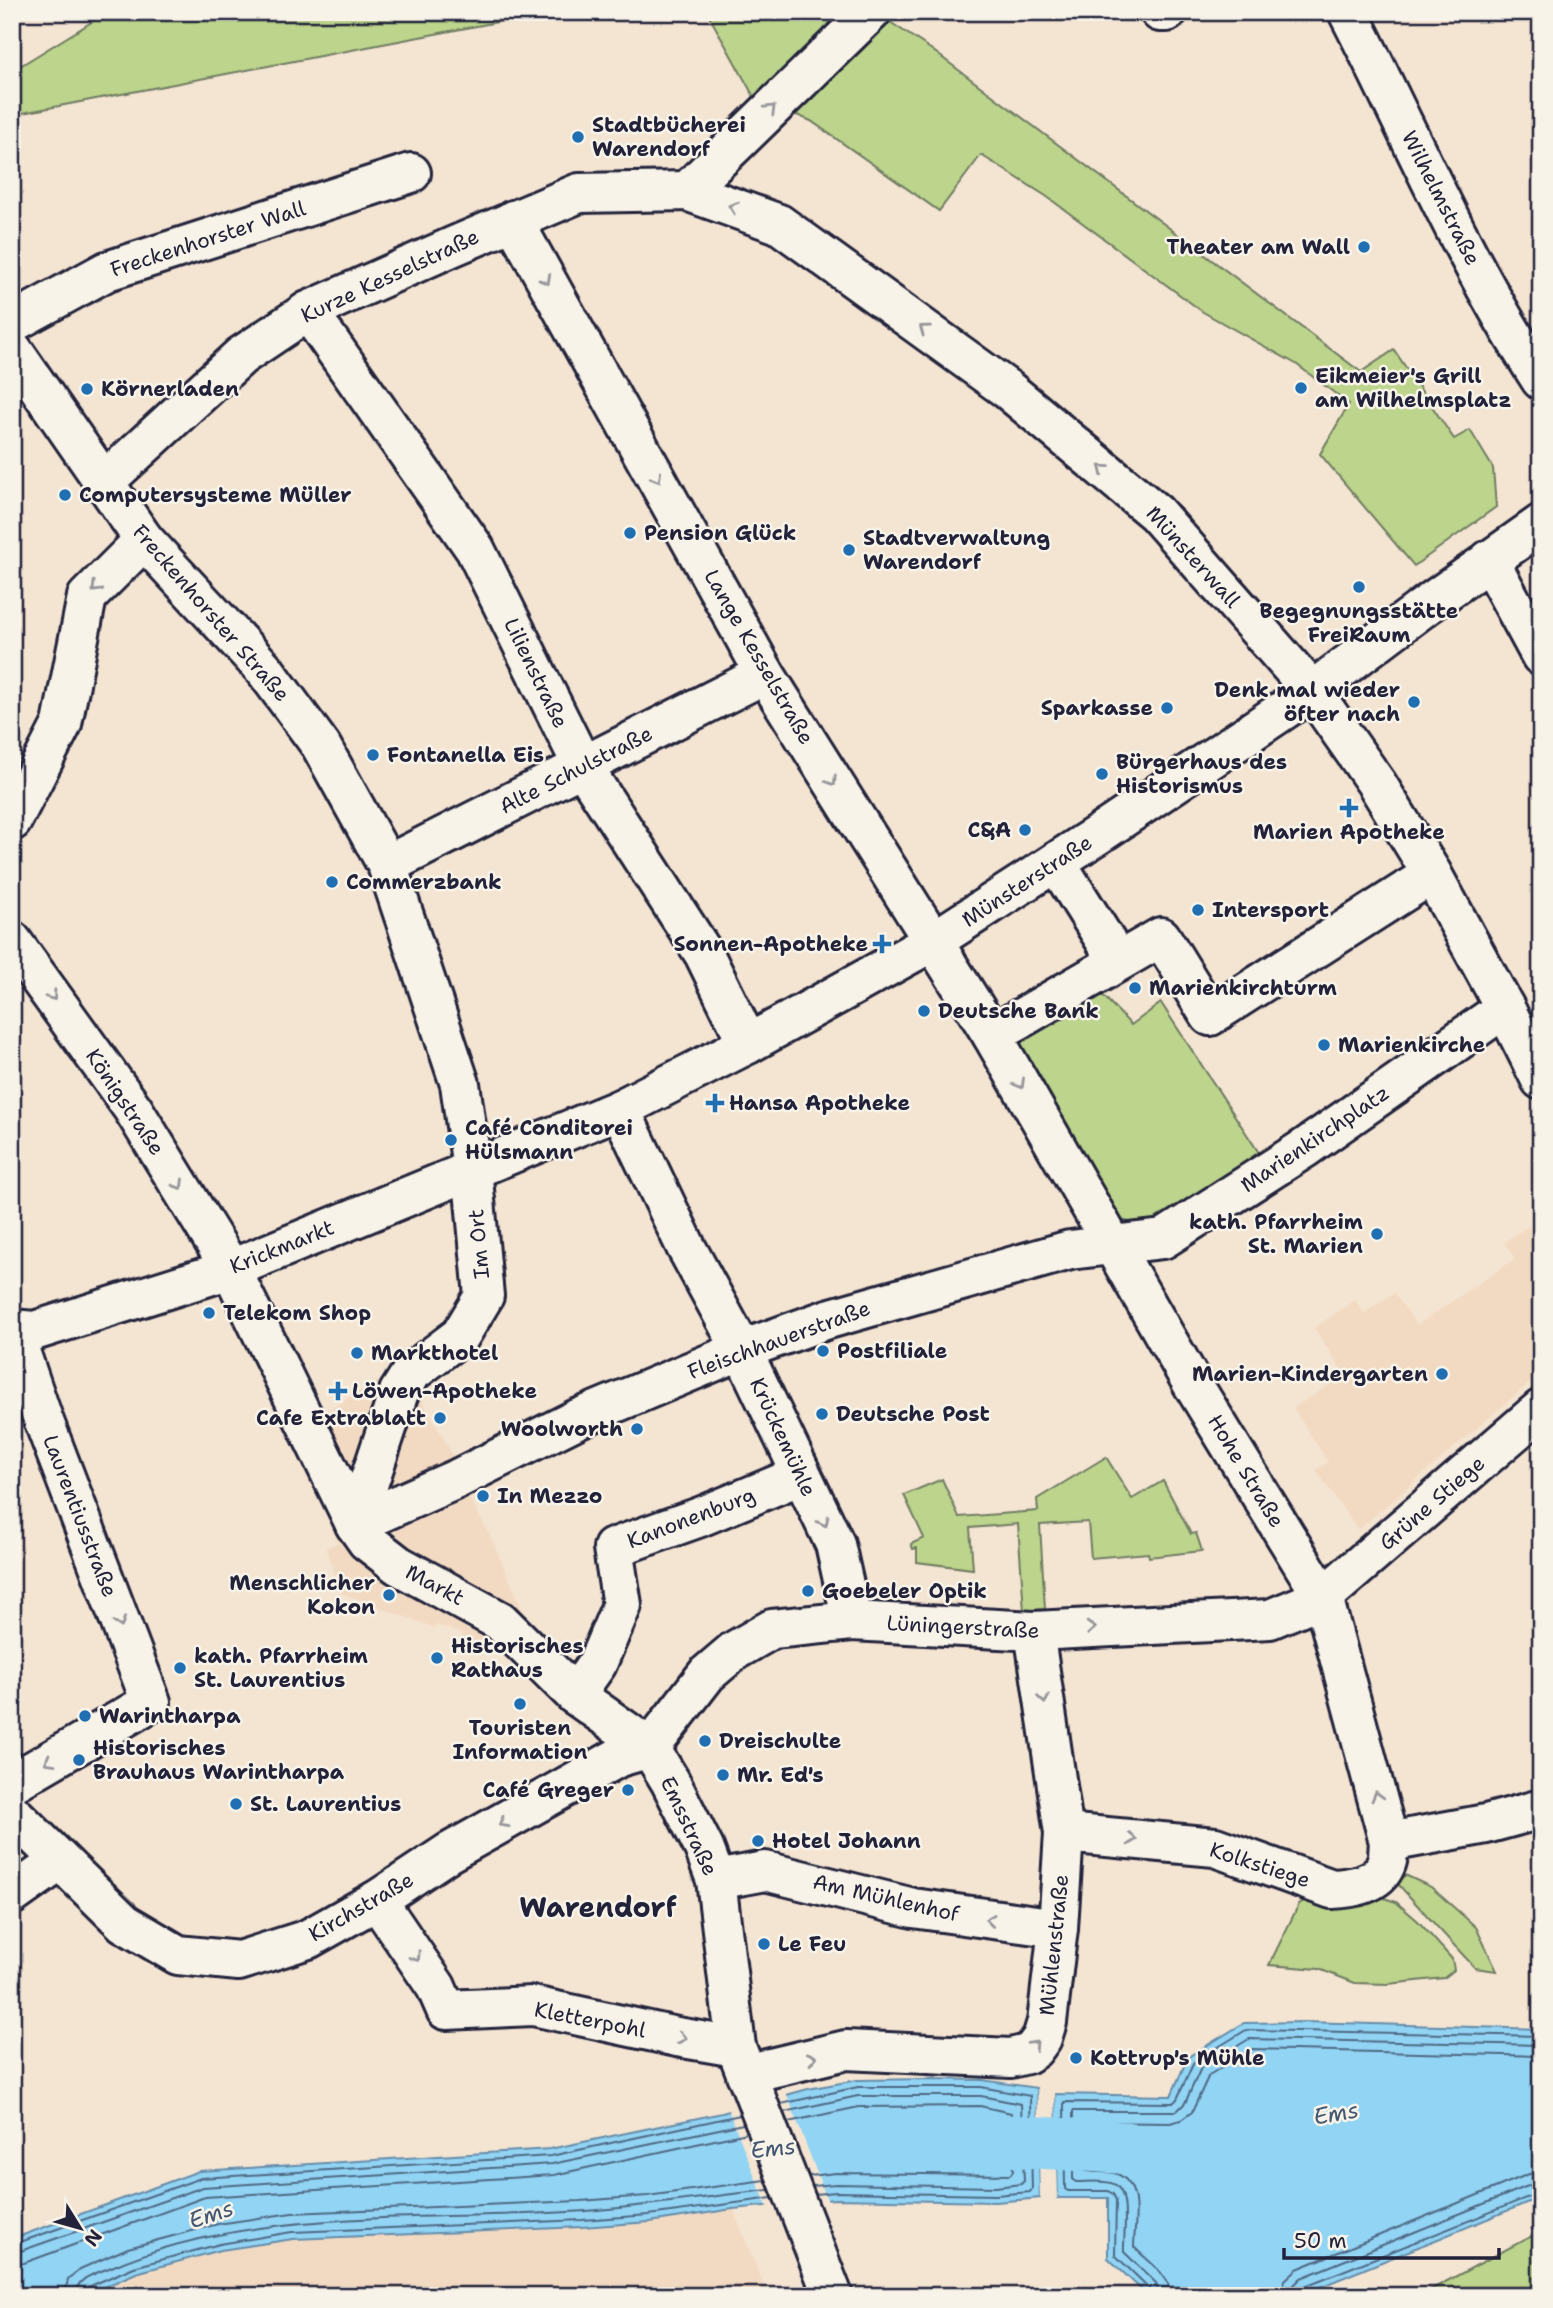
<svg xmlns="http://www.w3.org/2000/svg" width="1553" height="2308" font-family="'Shantell Sans',sans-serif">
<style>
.built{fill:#f2dac2}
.green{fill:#bcd48b;stroke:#6f7b63;stroke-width:2}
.water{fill:#92d4f4;stroke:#658daa;stroke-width:2}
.pier{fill:#f4e4d2}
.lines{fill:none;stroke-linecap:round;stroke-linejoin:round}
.shore{stroke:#4f6985;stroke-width:2}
.river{stroke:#92d4f4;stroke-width:52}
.minor-casing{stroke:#22223b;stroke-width:44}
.minor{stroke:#f7f3e8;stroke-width:38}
.oneway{stroke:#97959a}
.poi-dot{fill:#1f6fb2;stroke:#f7f3e8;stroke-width:2.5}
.labels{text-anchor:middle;stroke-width:5;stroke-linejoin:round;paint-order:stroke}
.poi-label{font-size:21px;font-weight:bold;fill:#22223b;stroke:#f7f3e8;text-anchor:start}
.street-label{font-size:21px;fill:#22223b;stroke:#f7f3e8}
.water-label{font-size:23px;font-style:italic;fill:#445772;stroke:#f7f3e8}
.district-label{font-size:28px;font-weight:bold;fill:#22223b;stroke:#f7f3e8}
</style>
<rect width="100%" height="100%" fill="#f4e4d2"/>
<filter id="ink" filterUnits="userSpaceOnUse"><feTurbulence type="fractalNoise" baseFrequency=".0143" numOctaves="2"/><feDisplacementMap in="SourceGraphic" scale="14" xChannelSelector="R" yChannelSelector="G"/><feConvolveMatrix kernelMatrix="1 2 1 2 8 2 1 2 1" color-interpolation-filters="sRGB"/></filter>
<g filter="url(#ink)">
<g class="built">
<path d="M1541,1218V1373L1358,1530L1316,1470L1328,1462L1293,1408L1345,1375L1314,1328L1355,1300L1364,1313L1394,1293L1417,1325L1515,1259L1504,1242Z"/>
<path d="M411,1362L418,1394L445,1440L458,1467L459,1478L490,1536L533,1633L499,1651L461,1637L462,1634L437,1625L435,1628L341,1593L326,1547L338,1543L303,1456L306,1423Z"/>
<path d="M733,2209L768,2296H84L136,2273L221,2250L293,2239L582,2227L650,2222Z"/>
</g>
<g class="green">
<path d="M108,12H570L508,20L12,115V71Z"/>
<path d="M707,12H875L932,50L1361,372L1394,350L1454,439L1470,430L1493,468L1496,507L1414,566L1320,454L1349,404L1296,364L1203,312L1046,196L981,155L939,211L811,121L754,97Z"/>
<path d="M1095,987L1131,1025L1161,1003L1263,1159L1149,1226L1120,1220L1008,1041Z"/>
<path d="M1106,1457L1132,1499L1163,1481L1191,1534L1196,1533L1202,1551L1149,1557L1148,1553L1091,1558L1088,1522L1040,1525L1045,1609L1024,1611L1018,1524L970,1528L973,1569L917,1562V1548L913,1549L911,1544L924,1538L904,1495L942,1479L959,1517L1038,1511L1037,1499Z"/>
<path d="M1405,1875L1431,1887L1476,1927L1497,1971L1475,1968L1397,1883Z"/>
<path d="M1381,1897L1396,1902L1418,1921L1452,1959L1454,1970L1444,1978L1388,1984L1355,1983L1319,1969L1269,1965L1299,1904L1308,1899C1338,1906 1353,1912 1381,1897Z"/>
<path d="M1541,2231V2296H1411L1434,2288Z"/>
</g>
<g class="water">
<path d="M1305,2022L1541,2029V2197L1298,2296L1146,2294L1108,2258V2198H1058L1055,2094L1171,2096L1188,2057L1244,2023Z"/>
<path d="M931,2079L982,2080L1037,2088L1040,2198L996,2202L835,2199L733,2209L650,2222L582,2227L293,2239L221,2250L136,2273L84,2296H12V2239L199,2171L550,2149L722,2113L808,2089L857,2080Z"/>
</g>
<g class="pier">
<path d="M1037,2085L1041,2088L1043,2198H1040Z"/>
<path d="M1055,2091L1058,2198H1054L1052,2094Z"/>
<path d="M786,2092L828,2202L768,2209L728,2109Z"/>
</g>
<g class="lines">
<g class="shore">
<path d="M781,2104L858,2087H981L1030,2096L1032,2189L1030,2192L996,2195L836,2192L816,2194"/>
<path d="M784,2112L858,2096H981L1021,2104L1024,2181L1021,2184L996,2187L836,2184L813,2186"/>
<path d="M788,2122L859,2107L980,2106L1011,2113L1013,2171L1010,2175L836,2173L809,2176"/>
<path d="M12,2245L201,2178L551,2156L740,2115"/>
<path d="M12,2254L203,2187L552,2164L743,2124"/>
<path d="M12,2265L24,2263L205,2197L554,2175L747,2133"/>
<path d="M64,2296L68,2280L80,2269L128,2248L218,2224L292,2213L580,2201L647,2196L765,2180"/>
<path d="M75,2296C76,2277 95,2274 109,2268C252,2205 432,2222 585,2211C647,2207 707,2196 769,2190"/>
<path d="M84,2296L88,2287L134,2267L220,2244L292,2232L582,2220L649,2215L772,2198"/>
<path d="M1151,2296L1149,2288L1115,2255L1116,2200L1113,2194L1108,2191H1068L1065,2189L1064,2102L1173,2103L1177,2099L1194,2062L1246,2030L1541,2036"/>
<path d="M1160,2296L1156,2283L1124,2252C1123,2234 1132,2188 1111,2183C1100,2180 1087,2182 1076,2182L1073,2180V2111H1177L1185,2103L1201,2068L1249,2039L1541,2045"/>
<path d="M1171,2296C1170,2274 1148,2262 1134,2247C1134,2225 1144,2185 1117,2174C1107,2170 1094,2174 1084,2170V2122L1170,2123L1181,2120L1192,2112L1209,2075L1252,2049L1541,2056"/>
<path d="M1281,2296L1285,2280L1297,2269L1529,2174L1541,2172"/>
<path d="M1292,2296L1294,2285L1301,2278L1533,2184L1541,2183"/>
<path d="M1300,2296L1301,2290L1305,2286L1541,2192"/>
</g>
<path class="river" d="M966,2138L1127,2148"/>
<g class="minor-casing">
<g id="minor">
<path d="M1160,12H1167"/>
<path d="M1348,12C1411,135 1465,264 1541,380"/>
<path d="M687,191L871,12"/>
<path d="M513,220L765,674L992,1035L1192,1383L1323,1597L1389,1842C1388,1848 1389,1858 1386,1864C1378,1885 1351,1888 1332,1889L1215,1847L1064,1833"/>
<path d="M308,311L475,549L583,767L704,954L748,1044"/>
<path d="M12,323L107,271L411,173"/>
<path d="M12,349L144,540L265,670L321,746L387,865L460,1084L472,1168L484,1296L460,1336L411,1373L399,1392L355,1524"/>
<path d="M103,483L241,356L308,311L454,246L579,193L687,191L779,224L1007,389L1156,513L1312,691L1377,784L1432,874L1505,1008L1541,1080"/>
<path d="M1489,560L1541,656"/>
<path d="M12,821L62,724L87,597L144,540"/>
<path d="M1056,862L1118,961"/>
<path d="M387,865L765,674"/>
<path d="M12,941L133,1109L231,1269L355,1524L367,1541L398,1565L500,1621L575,1695L650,1748L670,1781L704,1848L716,1880L736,2047L833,2296"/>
<path d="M992,1035L1161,937L1210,1016L1432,874"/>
<path d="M620,1109L686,1247L742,1350L835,1544L852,1621"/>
<path d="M12,1328L43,1419L151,1702L12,1783"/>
<path d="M12,1329L34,1331L231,1269L620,1109L748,1044L932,942L1099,834L1312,691L1428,604L1541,524"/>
<path d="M355,1524L459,1478L577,1419L742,1350L828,1319L1070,1250L1163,1239L1305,1148L1505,1008"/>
<path d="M575,1695L597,1664L622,1605L613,1548L700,1517L801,1475"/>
<path d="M650,1748L707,1674L734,1651L772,1629L852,1621L1034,1631L1270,1619L1323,1597L1541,1409"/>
<path d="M12,1813L124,1923L178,1955L239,1961L308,1939L377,1900L448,1853L619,1757L650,1748"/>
<path d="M1389,1842L1486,1824L1541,1809"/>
<path d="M716,1880L765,1871L913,1908L1058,1928"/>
<path d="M12,1895L60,1861"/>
<path d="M377,1900L436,1987L446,2010L533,2006L677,2037L736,2047"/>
<path d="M746,2074L846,2050L1011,2058L1027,2054L1034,2049L1042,2038L1047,2022L1058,1928L1064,1833L1034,1631"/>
</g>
</g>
<use href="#minor" class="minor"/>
</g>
<defs><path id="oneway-chevron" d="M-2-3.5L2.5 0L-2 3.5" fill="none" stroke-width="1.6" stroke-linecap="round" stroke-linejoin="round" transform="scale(1.75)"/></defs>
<g class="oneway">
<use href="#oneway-chevron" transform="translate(771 109) rotate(-44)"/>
<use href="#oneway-chevron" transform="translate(733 207) rotate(-160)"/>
<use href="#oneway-chevron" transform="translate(546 280) rotate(61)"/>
<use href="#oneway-chevron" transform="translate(924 329) rotate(-144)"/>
<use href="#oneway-chevron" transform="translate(1103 469) rotate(-140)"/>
<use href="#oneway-chevron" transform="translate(657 478) rotate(61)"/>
<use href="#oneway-chevron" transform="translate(96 588) rotate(135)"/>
<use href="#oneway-chevron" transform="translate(832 781) rotate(58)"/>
<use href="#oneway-chevron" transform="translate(52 996) rotate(54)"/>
<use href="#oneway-chevron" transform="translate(1020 1084) rotate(60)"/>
<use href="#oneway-chevron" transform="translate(179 1185) rotate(59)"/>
<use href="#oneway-chevron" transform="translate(824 1522) rotate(64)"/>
<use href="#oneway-chevron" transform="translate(120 1623) rotate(70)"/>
<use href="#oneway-chevron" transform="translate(1091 1628) rotate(-3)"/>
<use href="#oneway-chevron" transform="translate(1044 1699) rotate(81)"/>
<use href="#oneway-chevron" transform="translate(49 1761) rotate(150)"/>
<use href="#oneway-chevron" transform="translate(1377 1796) rotate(-105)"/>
<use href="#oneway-chevron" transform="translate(503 1823) rotate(151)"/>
<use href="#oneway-chevron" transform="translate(1132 1839) rotate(6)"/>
<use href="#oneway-chevron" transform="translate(990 1920) rotate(-173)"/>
<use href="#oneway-chevron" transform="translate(416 1957) rotate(56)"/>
<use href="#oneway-chevron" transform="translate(682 2038) rotate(10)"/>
<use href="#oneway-chevron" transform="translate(1034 2045) rotate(-47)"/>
<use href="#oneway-chevron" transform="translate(812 2058) rotate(-13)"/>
</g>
</g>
<g class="poi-dot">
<circle cx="578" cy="137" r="7"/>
<circle cx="1364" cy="247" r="7"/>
<circle cx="1301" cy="388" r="7"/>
<circle cx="87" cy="389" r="7"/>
<circle cx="65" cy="495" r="7"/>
<circle cx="630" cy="533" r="7"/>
<circle cx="849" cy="550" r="7"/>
<circle cx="1359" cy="587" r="7"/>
<circle cx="1414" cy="702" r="7"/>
<circle cx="1167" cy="708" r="7"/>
<circle cx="373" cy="755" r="7"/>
<circle cx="1102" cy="774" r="7"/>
<path d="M1345.5 797.5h7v7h7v7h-7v7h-7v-7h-7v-7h7z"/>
<circle cx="1025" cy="830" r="7"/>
<circle cx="332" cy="882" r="7"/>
<circle cx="1198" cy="910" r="7"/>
<path d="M878.5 933.5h7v7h7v7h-7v7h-7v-7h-7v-7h7z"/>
<circle cx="1135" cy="988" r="7"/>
<circle cx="924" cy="1011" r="7"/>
<circle cx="1324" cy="1045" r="7"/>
<path d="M711.5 1092.5h7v7h7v7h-7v7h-7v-7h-7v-7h7z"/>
<circle cx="451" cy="1140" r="7"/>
<circle cx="1377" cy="1234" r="7"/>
<circle cx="209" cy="1313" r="7"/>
<circle cx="823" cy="1351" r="7"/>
<circle cx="357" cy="1353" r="7"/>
<circle cx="1442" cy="1374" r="7"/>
<path d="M334.5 1380.5h7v7h7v7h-7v7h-7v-7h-7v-7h7z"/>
<circle cx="822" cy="1414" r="7"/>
<circle cx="440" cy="1418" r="7"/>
<circle cx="637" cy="1429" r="7"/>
<circle cx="483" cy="1496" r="7"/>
<circle cx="808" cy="1591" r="7"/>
<circle cx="389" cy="1595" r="7"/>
<circle cx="437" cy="1658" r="7"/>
<circle cx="180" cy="1668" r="7"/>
<circle cx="520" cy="1704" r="7"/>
<circle cx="85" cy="1716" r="7"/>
<circle cx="705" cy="1741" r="7"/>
<circle cx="79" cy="1760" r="7"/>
<circle cx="723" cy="1775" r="7"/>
<circle cx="628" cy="1790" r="7"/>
<circle cx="236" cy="1804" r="7"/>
<circle cx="758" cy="1841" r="7"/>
<circle cx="764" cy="1944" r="7"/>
<circle cx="1076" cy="2058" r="7"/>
</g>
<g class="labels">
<g class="poi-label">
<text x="592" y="132">Stadtbücherei<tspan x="592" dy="24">Warendorf</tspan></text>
<text x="1350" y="254" text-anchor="end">Theater am Wall</text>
<text x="1315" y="383">Eikmeier's Grill<tspan x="1315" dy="24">am Wilhelmsplatz</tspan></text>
<text x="101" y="396">Körnerladen</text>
<text x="79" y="502">Computersysteme Müller</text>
<text x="644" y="540">Pension Glück</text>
<text x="863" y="545">Stadtverwaltung<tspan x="863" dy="24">Warendorf</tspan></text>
<text x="1359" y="618" text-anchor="middle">Begegnungsstätte<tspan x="1359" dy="24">FreiRaum</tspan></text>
<text x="1400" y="697" text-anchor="end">Denk mal wieder<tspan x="1400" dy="24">öfter nach</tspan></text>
<text x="1153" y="715" text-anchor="end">Sparkasse</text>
<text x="387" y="762">Fontanella Eis</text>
<text x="1116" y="769">Bürgerhaus des<tspan x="1116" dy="24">Historismus</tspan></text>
<text x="1011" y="837" text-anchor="end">C&amp;A</text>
<text x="1349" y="839" text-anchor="middle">Marien Apotheke</text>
<text x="346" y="889">Commerzbank</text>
<text x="1212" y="917">Intersport</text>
<text x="868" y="951" text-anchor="end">Sonnen-Apotheke</text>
<text x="1149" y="995">Marienkirchturm</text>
<text x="938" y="1018">Deutsche Bank</text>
<text x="1338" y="1052">Marienkirche</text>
<text x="729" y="1110">Hansa Apotheke</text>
<text x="465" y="1135">Café Conditorei<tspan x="465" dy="24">Hülsmann</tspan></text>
<text x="1363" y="1229" text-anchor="end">kath. Pfarrheim<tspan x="1363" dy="24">St. Marien</tspan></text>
<text x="223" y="1320">Telekom Shop</text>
<text x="837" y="1358">Postfiliale</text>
<text x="371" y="1360">Markthotel</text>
<text x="1428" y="1381" text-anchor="end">Marien-Kindergarten</text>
<text x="352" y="1398">Löwen-Apotheke</text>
<text x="836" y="1421">Deutsche Post</text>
<text x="426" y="1425" text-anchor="end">Cafe Extrablatt</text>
<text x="623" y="1436" text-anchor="end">Woolworth</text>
<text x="497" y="1503">In Mezzo</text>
<text x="375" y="1590" text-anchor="end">Menschlicher<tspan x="375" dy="24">Kokon</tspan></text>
<text x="822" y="1598">Goebeler Optik</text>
<text x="451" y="1653">Historisches<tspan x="451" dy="24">Rathaus</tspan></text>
<text x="194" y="1663">kath. Pfarrheim<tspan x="194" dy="24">St. Laurentius</tspan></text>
<text x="99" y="1723">Warintharpa</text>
<text x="520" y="1735" text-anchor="middle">Touristen<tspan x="520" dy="24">Information</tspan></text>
<text x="719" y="1748">Dreischulte</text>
<text x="93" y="1755">Historisches<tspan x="93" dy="24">Brauhaus Warintharpa</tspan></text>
<text x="737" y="1782">Mr. Ed's</text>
<text x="614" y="1797" text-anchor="end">Café Greger</text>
<text x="250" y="1811">St. Laurentius</text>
<text x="772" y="1848">Hotel Johann</text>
<text x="778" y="1951">Le Feu</text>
<text x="1090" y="2065">Kottrup's Mühle</text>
</g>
<g class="street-label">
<text transform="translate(1441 198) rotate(63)" y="7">Wilhelmstraße</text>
<text transform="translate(208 239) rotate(-18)" y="7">Freckenhorster Wall</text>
<text transform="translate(390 276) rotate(-25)" y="7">Kurze Kesselstraße</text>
<text transform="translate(1193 557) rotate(48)" y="7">Münsterwall</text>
<text transform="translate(211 613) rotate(49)" y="7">Freckenhorster Straße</text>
<text transform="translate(759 657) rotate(60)" y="7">Lange Kesselstraße</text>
<text transform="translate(536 673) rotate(64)" y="7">Lilienstraße</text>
<text transform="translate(576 770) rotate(-27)" y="7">Alte Schulstraße</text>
<text transform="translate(1027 881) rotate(-33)" y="7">Münsterstraße</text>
<text transform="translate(125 1102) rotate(56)" y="7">Königstraße</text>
<text transform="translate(1315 1139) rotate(-34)" y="7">Marienkirchplatz</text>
<text transform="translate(479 1244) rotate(-95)" y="7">Im Ort</text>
<text transform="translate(282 1247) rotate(-22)" y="7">Krickmarkt</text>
<text transform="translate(779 1340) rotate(-20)" y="7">Fleischhauerstraße</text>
<text transform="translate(783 1437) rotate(65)" y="7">Krückemühle</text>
<text transform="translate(1246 1471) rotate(59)" y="7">Hohe Straße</text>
<text transform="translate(1432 1503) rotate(-41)" y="7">Grüne Stiege</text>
<text transform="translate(80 1516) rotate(69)" y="7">Laurentiusstraße</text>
<text transform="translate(691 1518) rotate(-21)" y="7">Kanonenburg</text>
<text transform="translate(435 1585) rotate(28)" y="7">Markt</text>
<text transform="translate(963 1627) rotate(3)" y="7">Lüningerstraße</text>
<text transform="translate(689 1826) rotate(65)" y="7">Emsstraße</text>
<text transform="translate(1260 1865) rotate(18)" y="7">Kolkstiege</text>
<text transform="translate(886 1898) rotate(13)" y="7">Am Mühlenhof</text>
<text transform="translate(361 1907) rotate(-30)" y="7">Kirchstraße</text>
<text transform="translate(1054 1945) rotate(-84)" y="7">Mühlenstraße</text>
<text transform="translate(590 2020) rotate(11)" y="7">Kletterpohl</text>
</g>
<g class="water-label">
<text transform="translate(1336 2113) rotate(-10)" y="8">Ems</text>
<text transform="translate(773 2148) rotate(-6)" y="8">Ems</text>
<text transform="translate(211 2214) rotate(-18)" y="8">Ems</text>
</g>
<g class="district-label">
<text x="598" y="1917">Warendorf</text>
</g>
</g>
<rect width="1553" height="2308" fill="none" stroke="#f7f3e8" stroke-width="42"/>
<rect x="21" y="21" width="1511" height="2266" fill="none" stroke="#22223b" stroke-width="2.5" filter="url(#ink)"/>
<g transform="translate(80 2228) rotate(127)" stroke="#f7f3e8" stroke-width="5" paint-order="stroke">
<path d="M0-5L12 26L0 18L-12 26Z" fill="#22223b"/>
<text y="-10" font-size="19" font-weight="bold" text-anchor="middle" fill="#22223b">N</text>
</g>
<path d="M1284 2248v10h215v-10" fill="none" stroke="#22223b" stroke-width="3.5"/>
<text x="1294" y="2248" font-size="21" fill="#22223b" stroke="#f7f3e8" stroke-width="5" paint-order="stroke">50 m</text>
</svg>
